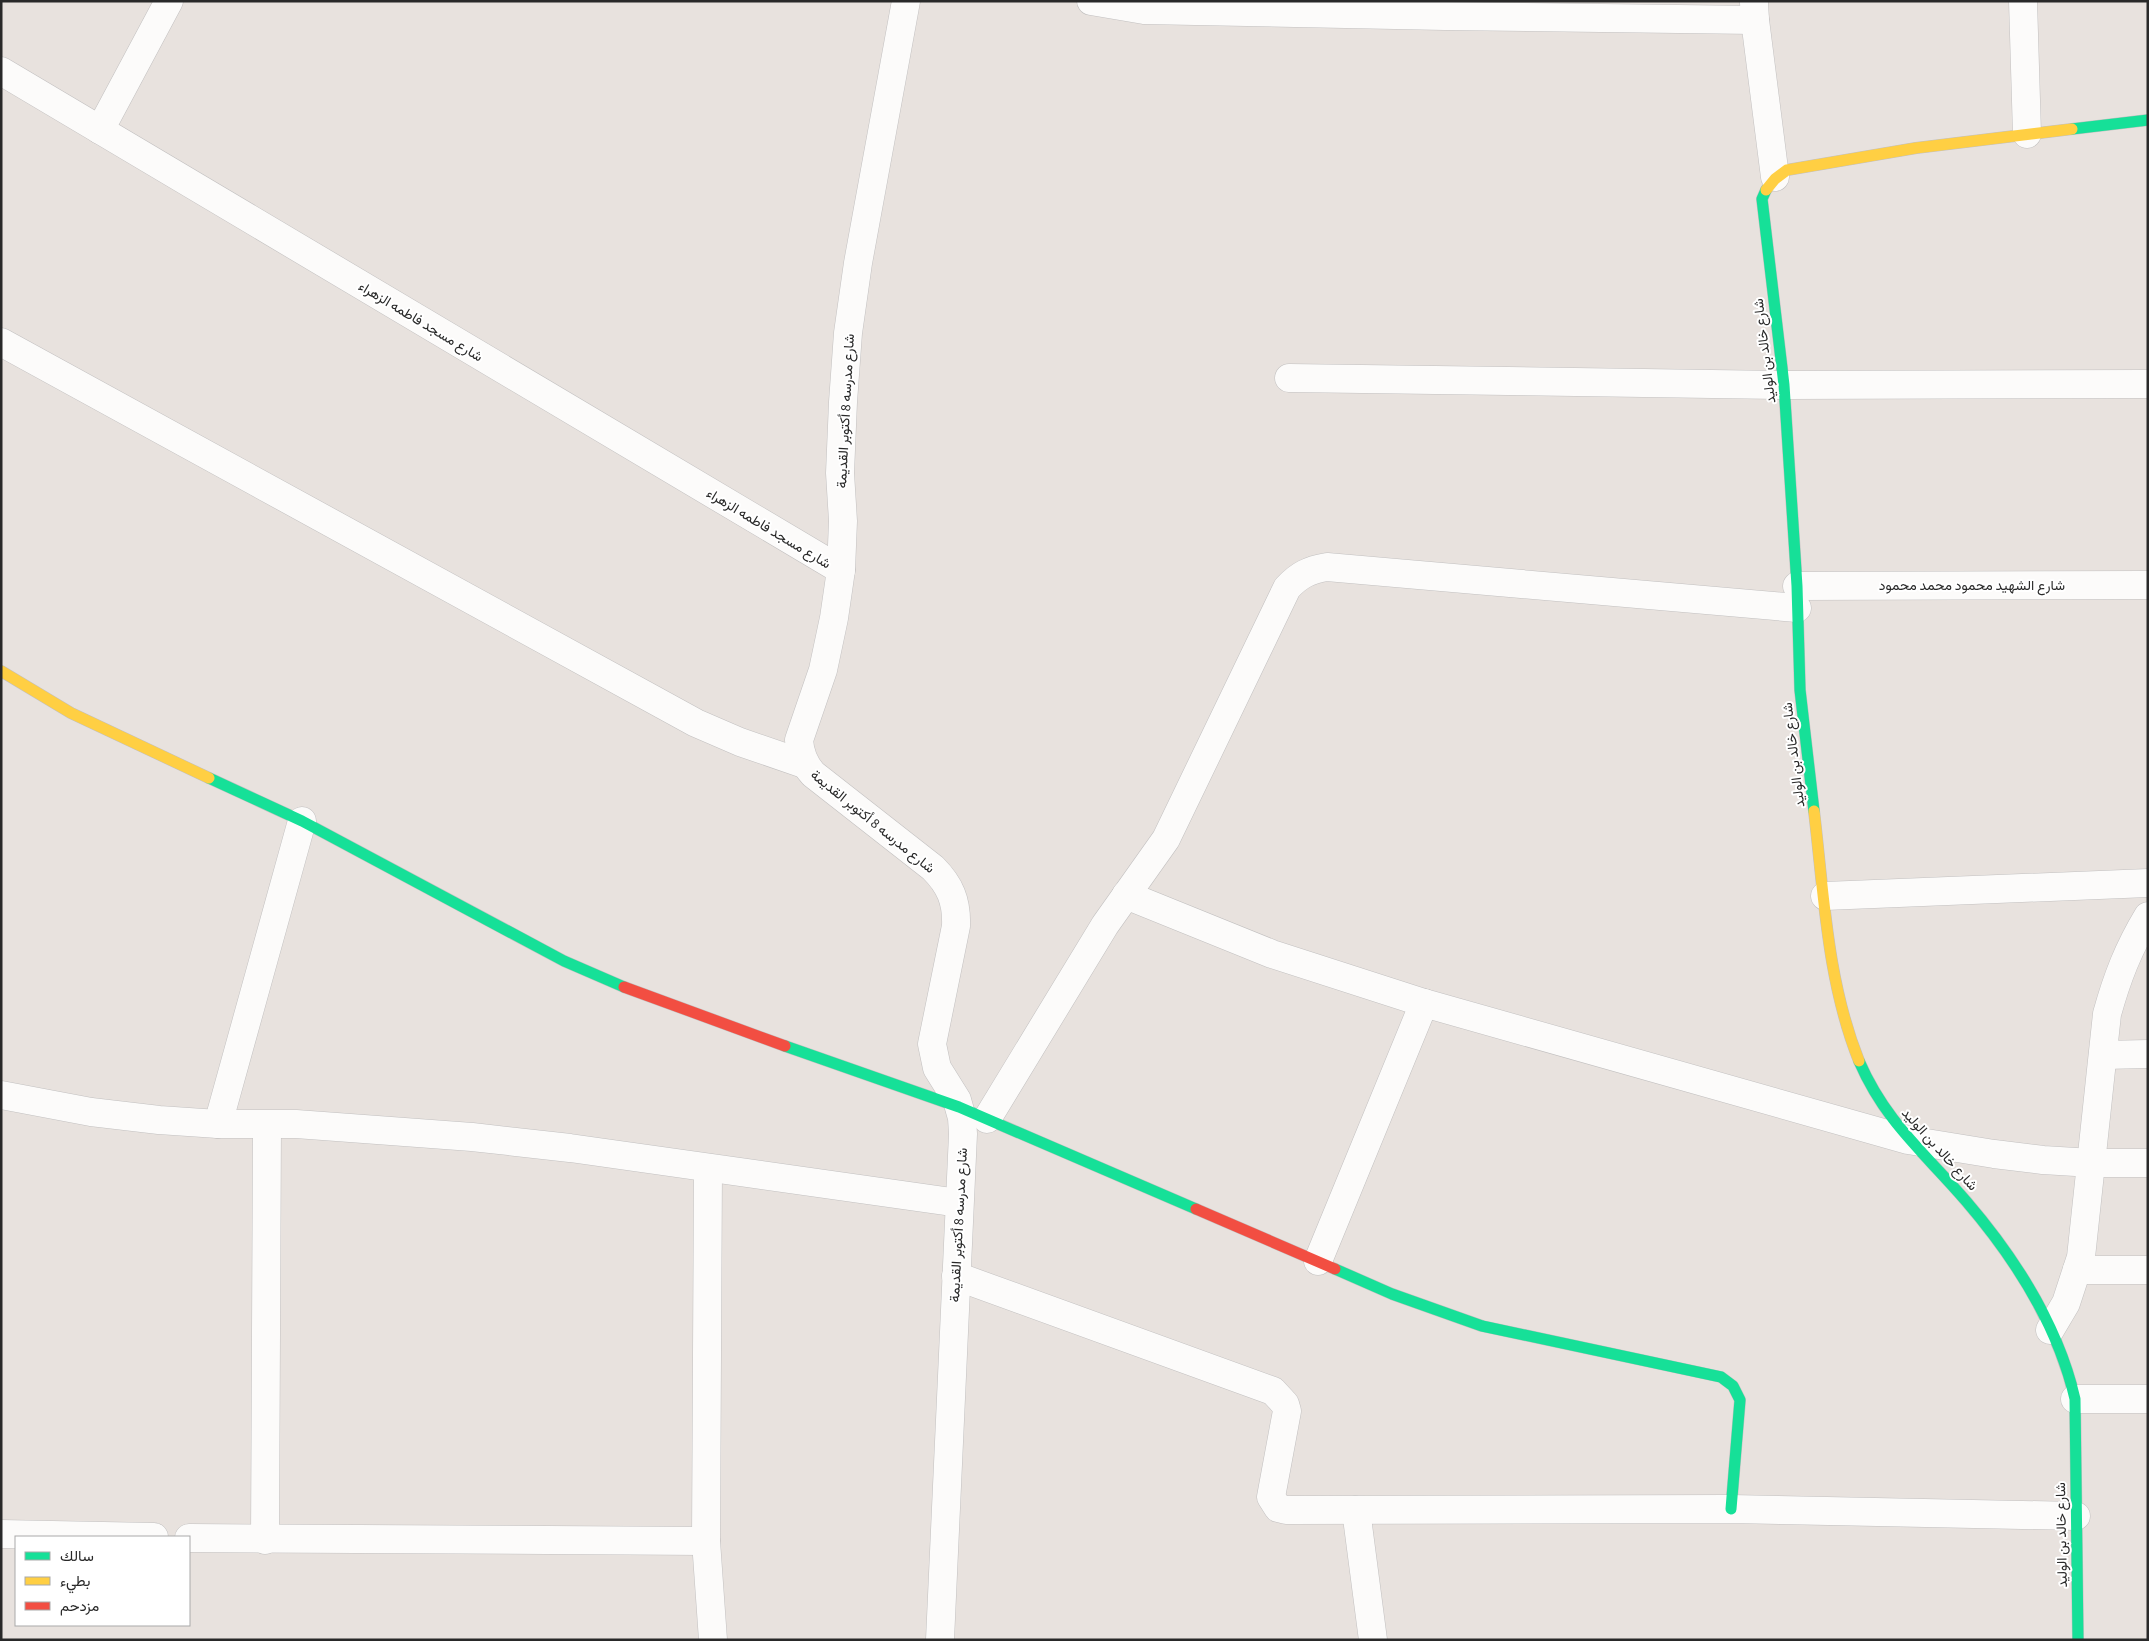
<svg xmlns="http://www.w3.org/2000/svg" width="2149" height="1641" font-family="'Source Sans 3',Vazirmatn,sans-serif">
<style>
.lines{fill:none;stroke-linecap:round;stroke-linejoin:round}
.street-casing{stroke:#c2c0c0;stroke-width:29}
.fast-casing{stroke:#c2c0c0;stroke-width:12}
.slow-casing{stroke:#c2c0c0;stroke-width:12}
.jam-casing{stroke:#c2c0c0;stroke-width:12}
.street{stroke:#fcfbfa;stroke-width:28}
.fast{stroke:#16e098;stroke-width:11}
.slow{stroke:#ffcf43;stroke-width:11}
.jam{stroke:#f24e42;stroke-width:11}
.labels{text-anchor:middle;stroke-width:4;stroke-linejoin:round;paint-order:stroke}
.street-label{font-size:14px;fill:#292929;stroke:#fff}
</style>
<rect width="100%" height="100%" fill="#e8e2de"/>
<g class="lines">
<g class="street-casing">
<g id="street">
<path d="M906,1L858,263L848,333L843,402L840,473L843,521L841,570L834,618L823,670L799,740C800,754 804,764 813,774L933,868C950,885 957,901 956,926L932,1044L937,1068L957,1100L962,1118L963,1134L940,1640"/>
<path d="M1091,1L1144,10L1445,16L1755,20"/>
<path d="M2023,1L2027,134"/>
<path d="M1754,3L1755,20L1775,177"/>
<path d="M1,71L841,570"/>
<path d="M100,130L169,1"/>
<path d="M1,342L696,723L740,742L804,764"/>
<path d="M1289,378L1784,385L2148,384"/>
<path d="M1797,586L2148,585"/>
<path d="M1126,895L1272,954L1424,1003L1908,1140L1994,1154L2043,1160L2092,1163H2148"/>
<path d="M1825,896L2148,883"/>
<path d="M2103,1055L2148,1054"/>
<path d="M1,1095L91,1112L159,1120L218,1124H296L472,1137L570,1148L959,1203"/>
<path d="M987,1119L1105,925L1166,839L1287,588C1299,575 1309,570 1327,567L1797,608"/>
<path d="M218,1124L302,821"/>
<path d="M708,1168L706,1541L713,1640"/>
<path d="M1318,1261L1424,1003"/>
<path d="M2077,1270H2148"/>
<path d="M956,1276L1273,1391L1285,1404L1287,1411L1271,1497L1278,1508L1286,1510L1731,1509L2076,1516"/>
<path d="M2050,1330L2066,1303L2081,1257L2107,1014C2117,978 2128,949 2148,916"/>
<path d="M2075,1399H2148"/>
<path d="M1356,1510L1373,1640"/>
<path d="M1,1534L154,1537"/>
<path d="M189,1538L706,1541"/>
<path d="M265,1540L267,1125"/>
</g>
</g>
<g class="fast-casing">
<g id="fast">
<path d="M2072,129L2148,120"/>
<path d="M1766,190L1762,199L1784,385L1797,586L1800,690L1814,811"/>
<path d="M209,778L302,821L564,961L624,987"/>
<path d="M785,1046L959,1107L1196,1209"/>
<path d="M1859,1061C1886,1123 1924,1152 1966,1201C2015,1258 2058,1326 2075,1399L2078,1640"/>
<path d="M1335,1269L1392,1294L1482,1326L1721,1377L1733,1386L1740,1400L1731,1509"/>
</g>
</g>
<g class="slow-casing">
<g id="slow">
<path d="M1766,190L1775,179L1787,170L1916,148L2072,129"/>
<path d="M1,671L71,713L209,778"/>
<path d="M1814,811C1824,895 1827,981 1859,1061"/>
</g>
</g>
<g class="jam-casing">
<g id="jam">
<path d="M624,987L785,1046"/>
<path d="M1196,1209L1335,1269"/>
</g>
</g>
<use href="#street" class="street"/>
<use href="#fast" class="fast"/>
<use href="#slow" class="slow"/>
<use href="#jam" class="jam"/>
</g>
<g class="labels">
<g class="street-label">
<text transform="translate(421 321) rotate(31)" y="5">شارع مسجد فاطمه الزهراء</text>
<text transform="translate(1764 351) rotate(-97)" y="5">شارع خالد بن الوليد</text>
<text transform="translate(845 411) rotate(-87)" y="5">شارع مدرسه 8 أكتوبر القديمة</text>
<text transform="translate(769 528) rotate(31)" y="5">شارع مسجد فاطمه الزهراء</text>
<text x="1972" y="590">شارع الشهيد محمود محمد محمود</text>
<text transform="translate(1793 755) rotate(-97)" y="5">شارع خالد بن الوليد</text>
<text transform="translate(873 821) rotate(39)" y="5">شارع مدرسه 8 أكتوبر القديمة</text>
<text transform="translate(1940 1149) rotate(48)" y="5">شارع خالد بن الوليد</text>
<text transform="translate(958 1225) rotate(-87)" y="5">شارع مدرسه 8 أكتوبر القديمة</text>
<text transform="translate(2061 1535) rotate(-91)" y="5">شارع خالد بن الوليد</text>
</g>
</g>
<rect width="2149" height="1641" fill="none" stroke="#292929" stroke-width="5"/>
<rect x="15" y="1536" width="175" height="90" fill="#ffffff" stroke="#a9a9a9"/>
<rect x="25" y="1552" width="25" height="8" fill="#16e098" stroke="#a9a9a9"/>
<text x="60" y="1561" font-size="15" fill="#292929">سالك</text>
<rect x="25" y="1577" width="25" height="8" fill="#ffcf43" stroke="#a9a9a9"/>
<text x="60" y="1586" font-size="15" fill="#292929">بطيء</text>
<rect x="25" y="1602" width="25" height="8" fill="#f24e42" stroke="#a9a9a9"/>
<text x="60" y="1611" font-size="15" fill="#292929">مزدحم</text>
</svg>
